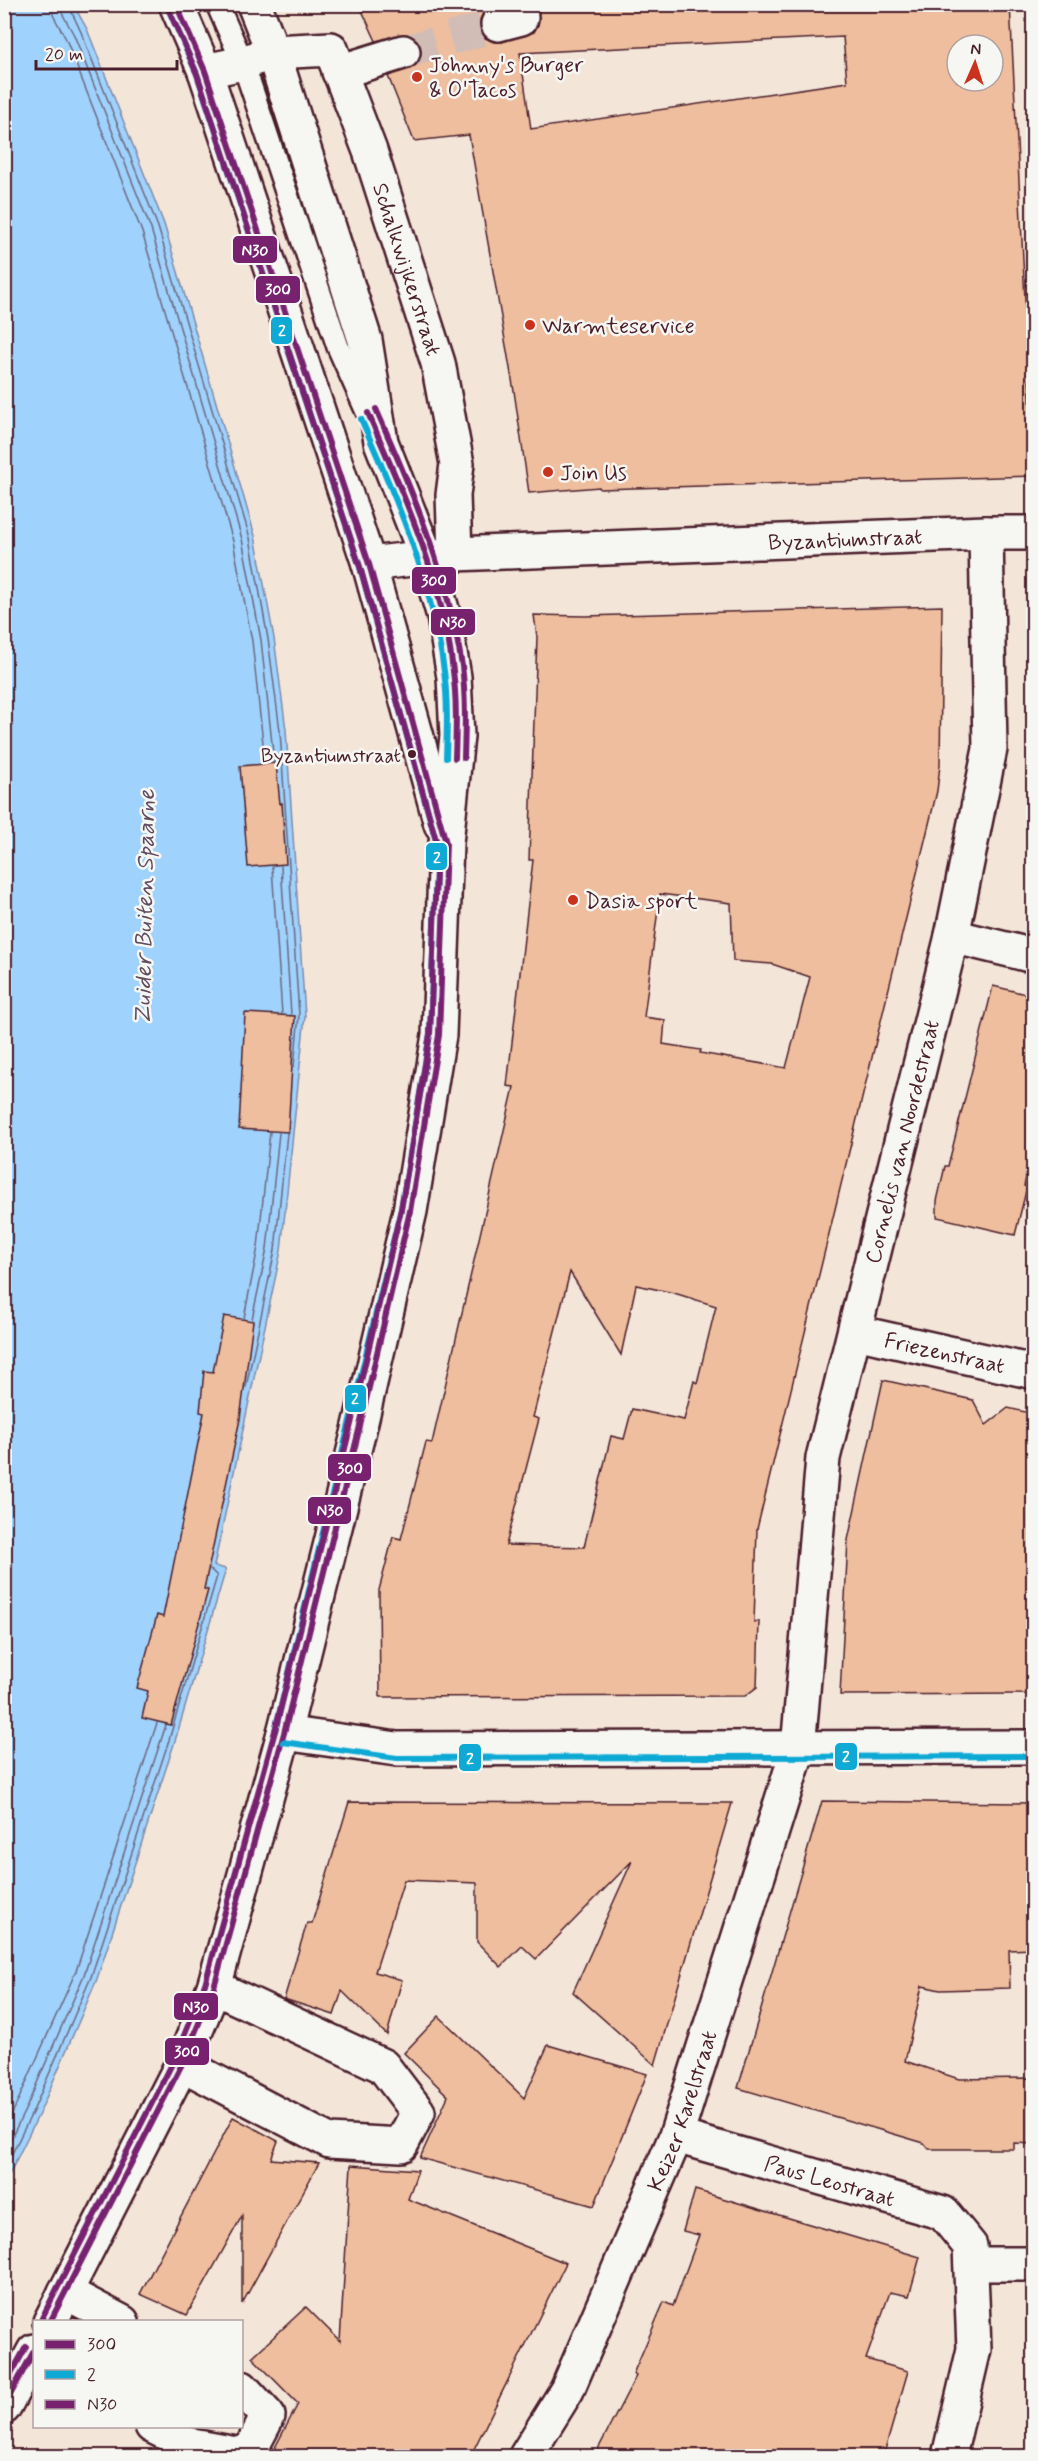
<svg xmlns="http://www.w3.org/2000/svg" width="1038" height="2461" font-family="Mynerve,sans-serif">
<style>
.water{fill:#9fd2fd;stroke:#7d8aa9;stroke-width:1.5}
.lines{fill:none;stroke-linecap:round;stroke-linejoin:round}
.shore{stroke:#6c677f;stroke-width:1.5}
.building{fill:#eebe9e;stroke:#4a1f2b;stroke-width:1.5;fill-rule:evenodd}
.street-tunnel{stroke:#d2bdb6;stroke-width:33;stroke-dasharray:33 16;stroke-linecap:butt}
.lane-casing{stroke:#4a1f2b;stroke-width:26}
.street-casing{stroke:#4a1f2b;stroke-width:38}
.secondary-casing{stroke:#4a1f2b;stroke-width:38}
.lane{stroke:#f6f6f2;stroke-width:21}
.street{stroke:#f6f6f2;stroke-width:33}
.secondary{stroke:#f6f6f2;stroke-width:33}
.bus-1-casing{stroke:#f6f6f2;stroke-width:10}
.bus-2-casing{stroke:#f6f6f2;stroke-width:10}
.bus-3-casing{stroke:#f6f6f2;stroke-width:10}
.bus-1{stroke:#77216f;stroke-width:6}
.bus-2{stroke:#0fa9d5;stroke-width:6}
.bus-3{stroke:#77216f;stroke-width:6}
.poi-dot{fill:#c8321e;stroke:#f6f6f2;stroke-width:2}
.bus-dot{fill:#4a1f2b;stroke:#f6f6f2;stroke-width:2}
.labels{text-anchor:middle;stroke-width:5;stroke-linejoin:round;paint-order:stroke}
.bus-label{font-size:20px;fill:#4a1f2b;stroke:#f6f6f2;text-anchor:end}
.poi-label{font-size:22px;fill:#4a1f2b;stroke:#f6f6f2;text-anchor:start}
.street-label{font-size:22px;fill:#4a1f2b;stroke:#f6f6f2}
.water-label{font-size:24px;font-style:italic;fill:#5f4c60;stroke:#f6f6f2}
.line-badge{stroke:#f6f6f2;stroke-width:2}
.badge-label{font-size:16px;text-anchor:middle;font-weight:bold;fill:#fff}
</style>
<rect width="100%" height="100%" fill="#f4e5d9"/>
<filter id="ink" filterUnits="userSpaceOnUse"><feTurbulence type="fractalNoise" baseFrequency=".0167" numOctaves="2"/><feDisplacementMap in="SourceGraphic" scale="12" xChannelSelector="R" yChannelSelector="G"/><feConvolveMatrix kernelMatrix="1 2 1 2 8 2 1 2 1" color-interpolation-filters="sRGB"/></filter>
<g filter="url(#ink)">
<path class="water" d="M73,4L87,29L164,224L255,536L274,638L286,730L305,1016L281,1251L214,1566L226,1569L175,1741L97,1979L40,2112L5,2183L4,5Z"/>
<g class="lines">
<g class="shore">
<path d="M52,4L53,15L66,39L142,232L233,541L252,641L265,762"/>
<path d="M61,4L62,13L74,35L151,229L242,539L261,640L274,762"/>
<path d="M68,4L81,32L158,227L250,538L268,639L280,731L299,1015L294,1066"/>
<path d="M281,866L291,1014"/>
<path d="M272,867L282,1014"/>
<path d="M244,1318L258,1247L270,1132"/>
<path d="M252,1319L267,1249L279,1133"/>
<path d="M246,1387L275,1250L287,1133"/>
<path d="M4,2132L76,1971L157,1723"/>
<path d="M4,2153L27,2106L84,1975L166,1725"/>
<path d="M4,2170L34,2109L91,1977L169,1740L217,1576L210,1569"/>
</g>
</g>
<g class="building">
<path d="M359,4H498L484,11L480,20V28L485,38L494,42H502L534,32L538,25L539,4H888V6L1010,4L1034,476L600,489L599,487L529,493L514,391L469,135L414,141L388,76L416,65L421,57V46L415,38L407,34L376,41ZM843,37L847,82L531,129L520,53ZM957,45H993V81H957Z"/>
<path d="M942,606L940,765L937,791L757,1529L754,1622L759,1621L757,1687L745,1696L380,1697L379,1590L393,1537L401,1539L426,1442L432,1443L514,1087L507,1086L533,860H529L537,637L534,615L585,616ZM660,894L731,903L733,961L772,964L810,977L786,1068L700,1053L701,1050L663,1044L665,1020L644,1017ZM570,1272L621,1355L636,1285L674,1293L716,1306L697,1383L694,1381L684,1420L632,1409L624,1439L611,1436L584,1547L506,1545L539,1419L533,1417Z"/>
<path d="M276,763L280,804L282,803L286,864L248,867L240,766Z"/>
<path d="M993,986L1034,996V1145L1024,1186L1027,1187L1015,1235L937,1217V1201L945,1166H948Z"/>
<path d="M245,1013L295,1016L288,1132L239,1129Z"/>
<path d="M224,1316L253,1321L240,1419L204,1589L208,1590L171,1725L142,1718L148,1691L137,1688L157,1615L163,1617L204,1413L200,1412L204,1371L213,1372Z"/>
<path d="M883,1380L973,1400L986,1425L1008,1408L1034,1414V1694L840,1695L848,1540Z"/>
<path d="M822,1801L1034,1803V1856H1031L1033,1949L1009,1950L1010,1988L940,1990L922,1986L905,2061L959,2079L1034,2078V2144L1014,2143V2149H929L924,2143L738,2088Z"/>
<path d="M349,1802L732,1803L655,2065L573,1992L632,1861L536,1959L522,1946L501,1967L477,1942V1883L404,1880L375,1972L402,1980L387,2035L342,1991L334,2015L284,1999L307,1923H312Z"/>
<path d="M439,2016L524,2098L548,2045L647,2074L594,2206L420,2158L448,2096L404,2053Z"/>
<path d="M233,2117L278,2141L271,2159L319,2163L242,2304V2216L187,2315L140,2294Z"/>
<path d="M351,2165L418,2170L408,2199L566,2263L470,2457H270L298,2404L252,2357L306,2307L340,2341Z"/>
<path d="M695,2190L920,2257L909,2296L890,2292L866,2359L908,2371L883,2457H594L636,2376L633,2374L664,2302L673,2306L699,2235L683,2231Z"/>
</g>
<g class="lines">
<path class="street-tunnel" d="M403,52L488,28L487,24"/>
<g class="lane-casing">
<path id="lane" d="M217,4L243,63L338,347L367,412"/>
</g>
<g class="street-casing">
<g id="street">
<path d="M498,24L521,18L520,4"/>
<path id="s1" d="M205,71L243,63L273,52L331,49L370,151L438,363L457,464L453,495L455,554"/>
<path d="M339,72L403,52"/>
<path id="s2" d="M369,564L455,554L986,533H1034"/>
<path d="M952,936L1034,956"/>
<path id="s3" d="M855,1332L1034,1372"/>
<path d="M182,2064L329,2141L401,2145L418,2112L383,2066L214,1987"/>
<path id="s4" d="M676,2136L943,2213L970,2246L974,2349L949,2456"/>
<path d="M971,2264H1034"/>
<path d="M65,2292L122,2322"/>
<path d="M152,2426L192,2446L247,2456L268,2416L242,2388"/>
<path id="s5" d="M526,2456L567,2390L676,2136L798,1749L823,1458L952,936L990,749L986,533"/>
</g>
</g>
<g class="secondary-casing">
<g id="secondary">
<path d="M176,4L205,71L369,564L441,824"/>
<path d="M284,1733L397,1749L1034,1747"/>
<path d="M50,2322L182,2064L214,1987L284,1733L360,1426L410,1211L439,1035L446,843L457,736L454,677L444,616L426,556L381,442L365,340L273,52L254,4"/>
<path d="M4,2407L34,2351"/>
</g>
</g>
<use href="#lane" class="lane"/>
<use href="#street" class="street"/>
<use href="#secondary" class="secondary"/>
<g class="bus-1-casing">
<g id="bus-1">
<path d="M368,413C404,495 443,581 453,671C457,700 456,729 455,758"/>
<path d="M50,2322L182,2064L214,1987L284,1733L360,1426L410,1211L439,1035L446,843L369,564L205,71L176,4"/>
<path d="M4,2406L34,2351"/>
</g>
</g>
<g class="bus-2-casing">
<g id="bus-2">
<path d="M168,8L197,74L360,567L437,844L430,1034L401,1209L275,1731"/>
<path d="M361,419C397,499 432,582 444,671C448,700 447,729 446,758"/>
<path d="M283,1742L397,1758L1034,1756"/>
</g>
</g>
<g class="bus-3-casing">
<g id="bus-3">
<path d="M376,409C413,492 448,576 462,666C466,697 465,728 464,758"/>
<path d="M42,2318L174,2060L205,1984L275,1731L351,1424L401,1209L430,1034L437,844L360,567L197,74L168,8"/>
<path d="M4,2387L26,2347"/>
</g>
</g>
<use href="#bus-1" class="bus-1"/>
<use href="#bus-2" class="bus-2"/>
<use href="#bus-3" class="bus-3"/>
</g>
</g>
<g class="poi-dot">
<circle cx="417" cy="77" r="6"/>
<circle cx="530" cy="325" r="6"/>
<circle cx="548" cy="472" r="6"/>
<circle cx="573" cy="900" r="6"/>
</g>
<circle class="bus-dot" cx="412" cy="754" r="5"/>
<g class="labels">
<g class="bus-label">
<text x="401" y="762">Byzantiumstraat</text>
</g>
<g class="poi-label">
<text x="429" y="72">Johnny's Burger<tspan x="429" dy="25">&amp; O'Tacos</tspan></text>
<text x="542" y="333">Warmteservice</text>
<text x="560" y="480">Join Us</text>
<text x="585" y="908">Dasia sport</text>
</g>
<g class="street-label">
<text dy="8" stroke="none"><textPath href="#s1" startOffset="362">Schalkwijkerstraat</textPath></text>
<text dy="8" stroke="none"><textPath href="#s2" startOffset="477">Byzantiumstraat</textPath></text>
<text dy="8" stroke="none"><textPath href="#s5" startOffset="1378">Cornelis van Noordestraat</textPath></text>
<text dy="8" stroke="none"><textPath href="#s3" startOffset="92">Friezenstraat</textPath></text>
<text dy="8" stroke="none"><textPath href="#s5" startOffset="380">Keizer Karelstraat</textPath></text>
<text dy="8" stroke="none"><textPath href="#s4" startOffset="160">Paus Leostraat</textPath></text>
</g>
<g class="water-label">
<text transform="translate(144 907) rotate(-89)" y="8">Zuider Buiten Spaarne</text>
</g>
</g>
<g class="line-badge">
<rect x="232" y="235" width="46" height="29" rx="6" fill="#77216f"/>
<rect x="255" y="275" width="46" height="29" rx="6" fill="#77216f"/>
<rect x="270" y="316" width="23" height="29" rx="6" fill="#0fa9d5"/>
<rect x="411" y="566" width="46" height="29" rx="6" fill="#77216f"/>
<rect x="430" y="608" width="46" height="28" rx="6" fill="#77216f"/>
<rect x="425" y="842" width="23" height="29" rx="6" fill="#0fa9d5"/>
<rect x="344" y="1384" width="23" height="29" rx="6" fill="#0fa9d5"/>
<rect x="327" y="1453" width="45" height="29" rx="6" fill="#77216f"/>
<rect x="307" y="1496" width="45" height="29" rx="6" fill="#77216f"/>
<rect x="834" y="1742" width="24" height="29" rx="6" fill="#0fa9d5"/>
<rect x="458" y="1743" width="24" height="29" rx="6" fill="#0fa9d5"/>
<rect x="173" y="1992" width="46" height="29" rx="6" fill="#77216f"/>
<rect x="164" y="2037" width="46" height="29" rx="6" fill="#77216f"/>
</g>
<g class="badge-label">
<text x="255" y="256">N30</text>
<text x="278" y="295">300</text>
<text x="282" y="336">2</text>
<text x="434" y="586">300</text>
<text x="453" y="628">N30</text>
<text x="437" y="863">2</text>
<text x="355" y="1404">2</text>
<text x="350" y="1474">300</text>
<text x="330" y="1516">N30</text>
<text x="846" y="1762">2</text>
<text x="470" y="1764">2</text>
<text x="196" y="2013">N30</text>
<text x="187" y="2057">300</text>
</g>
<rect width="1038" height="2461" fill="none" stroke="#f6f6f2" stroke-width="24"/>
<rect x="12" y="12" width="1014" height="2437" fill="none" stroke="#4a1f2b" stroke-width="2" filter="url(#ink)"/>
<rect x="33" y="2320" width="210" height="108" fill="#f6f6f2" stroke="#b1a0a2" stroke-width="1.5"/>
<rect x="45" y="2340" width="30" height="9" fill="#77216f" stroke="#b1a0a2" stroke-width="1.5"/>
<text x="87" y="2350" font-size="18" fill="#4a1f2b">300</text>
<rect x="45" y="2370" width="30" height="9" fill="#0fa9d5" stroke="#b1a0a2" stroke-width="1.5"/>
<text x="87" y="2380" font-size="18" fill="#4a1f2b">2</text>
<rect x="45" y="2400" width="30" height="9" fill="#77216f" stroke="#b1a0a2" stroke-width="1.5"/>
<text x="87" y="2410" font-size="18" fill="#4a1f2b">N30</text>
<g transform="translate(975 63) rotate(3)"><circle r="28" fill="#f6f6f2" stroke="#b1a0a2" stroke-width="1.5"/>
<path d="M0-4.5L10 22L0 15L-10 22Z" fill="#c8321e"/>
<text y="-9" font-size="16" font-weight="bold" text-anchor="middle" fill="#4a1f2b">N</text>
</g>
<path d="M36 60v9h141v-9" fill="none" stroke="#4a1f2b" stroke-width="3"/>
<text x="45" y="60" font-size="18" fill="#4a1f2b" stroke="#f6f6f2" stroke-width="4.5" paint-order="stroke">20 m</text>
</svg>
